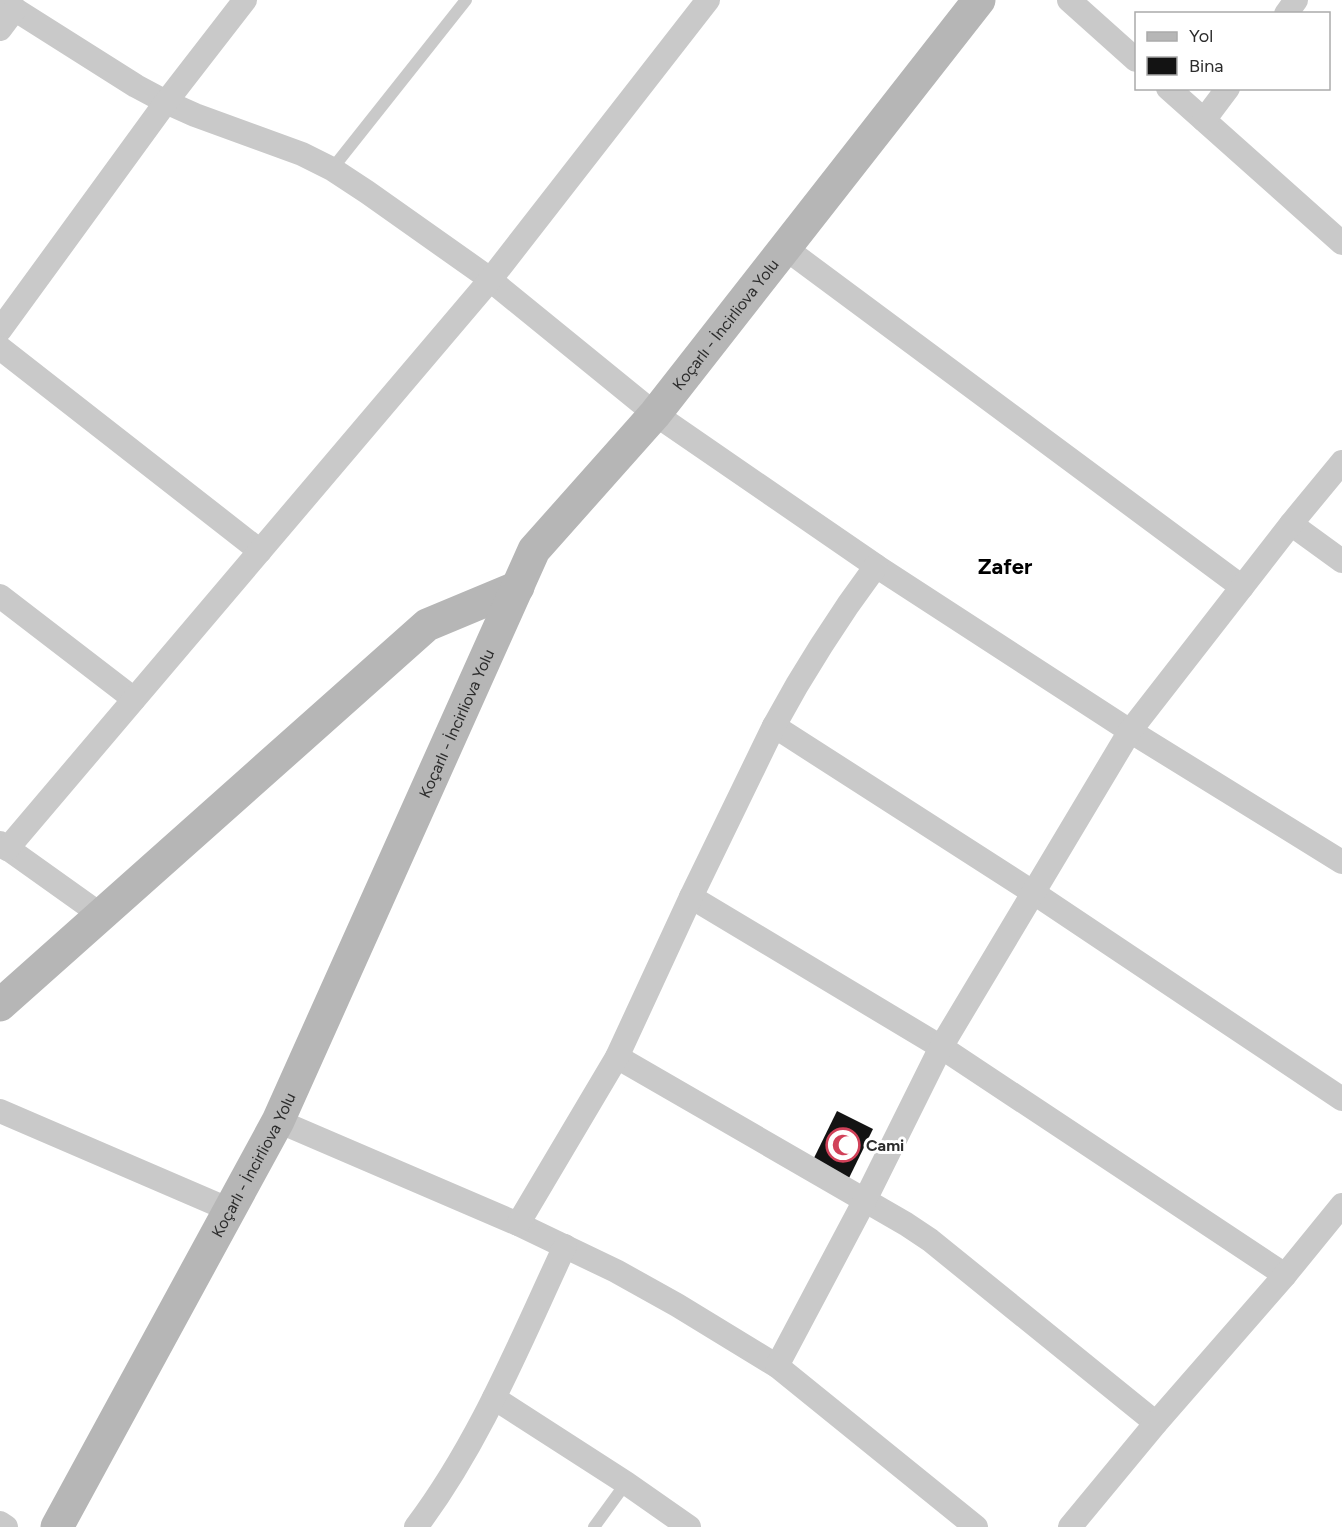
<svg xmlns="http://www.w3.org/2000/svg" width="1342" height="1527" font-family="Figtree,sans-serif">
<style>
.building{fill:#131313}
.lines{fill:none;stroke-linecap:round;stroke-linejoin:round}
.lane{stroke:#c9c9c9;stroke-width:12}
.street{stroke:#c9c9c9;stroke-width:24}
.secondary{stroke:#b6b6b6;stroke-width:33}
.labels{text-anchor:middle;stroke-width:6;stroke-linejoin:round;paint-order:stroke}
.street-label{font-size:16px;fill:#2c2c2c;stroke:#fff}
.poi-label{font-size:16px;font-weight:bold;fill:#2c2c2c;stroke:#fff;text-anchor:start}
.district-label{font-size:22px;font-weight:bold;fill:#000;stroke:#fff}
</style>
<rect width="100%" height="100%" fill="#fff"/>
<path class="building" d="M837,1111L873,1129L849,1178L813,1160Z"/>
<g class="lines">
<g class="lane">
<path d="M332,169L466,0"/>
<path d="M594,1527L626,1483"/>
</g>
<g class="street">
<path d="M0,0L136,86L166,102L195,115L302,154L332,169L367,192L483,274L655,414L876,566L1130,731L1342,862"/>
<path d="M1069,0L1136,60"/>
<path d="M1286,14L1296,0"/>
<path d="M0,29L15,9"/>
<path d="M1168,88L1342,243"/>
<path d="M1204,120L1228,88"/>
<path d="M785,248L1242,587"/>
<path d="M0,330L166,102L245,0"/>
<path d="M0,348L260,551"/>
<path d="M1291,524L1342,561"/>
<path d="M0,596L134,699"/>
<path d="M774,726L1034,893L1342,1099"/>
<path d="M0,843L101,915"/>
<path d="M7,849L490,280L708,0"/>
<path d="M691,897L941,1047L1285,1275"/>
<path d="M617,1057L906,1224L930,1240L1156,1423"/>
<path d="M0,1111L230,1210"/>
<path d="M278,1121L518,1224L616,1271L677,1305L777,1366"/>
<path d="M518,1224L617,1057L691,897L774,726L797,685L821,646L848,605L876,566"/>
<path d="M494,1398L626,1483L689,1527"/>
<path d="M0,1523L6,1527"/>
<path d="M416,1527C480,1442 520,1342 565,1246"/>
<path d="M976,1527L777,1366L865,1200L941,1047L1130,731L1291,524L1342,462"/>
<path d="M1070,1527L1156,1423L1285,1275L1342,1205"/>
</g>
<g class="secondary">
<path d="M0,1005L427,625L518,587"/>
<path id="s1" d="M57,1527L278,1121L534,550L655,414L979,0"/>
</g>
</g>
<defs>
<g id="mosque-ring" transform="scale(1.725)"><circle r="9.5" fill="#fff" stroke="#d14159" stroke-width="1.5"/><path d="M3.5-4.9A6 6 0 1 0 3.5 4.9A5 5 0 1 1 3.5-4.9Z" fill="#d14159"/></g>
</defs>
<g fill-rule="evenodd">
<use href="#mosque-ring" x="843" y="1145"/>
</g>
<g class="labels">
<g class="street-label">
<text dy="6" stroke="none"><textPath href="#s1" startOffset="1384">Koçarlı - İncirliova Yolu</textPath></text>
<text dy="6" stroke="none"><textPath href="#s1" startOffset="898">Koçarlı - İncirliova Yolu</textPath></text>
<text dy="6" stroke="none"><textPath href="#s1" startOffset="412">Koçarlı - İncirliova Yolu</textPath></text>
</g>
<g class="poi-label">
<text x="866" y="1151">Cami</text>
</g>
<g class="district-label">
<text x="1005" y="574">Zafer</text>
</g>
</g>
<rect x="1135" y="12" width="195" height="78" fill="#ffffff" stroke="#ababab" stroke-width="1.5"/>
<rect x="1147" y="32" width="30" height="9" fill="#b6b6b6" stroke="#ababab" stroke-width="1.5"/>
<text x="1189" y="42" font-size="18" fill="#2c2c2c">Yol</text>
<rect x="1147" y="57" width="30" height="18" fill="#131313" stroke="#ababab" stroke-width="1.5"/>
<text x="1189" y="72" font-size="18" fill="#2c2c2c">Bina</text>
</svg>
